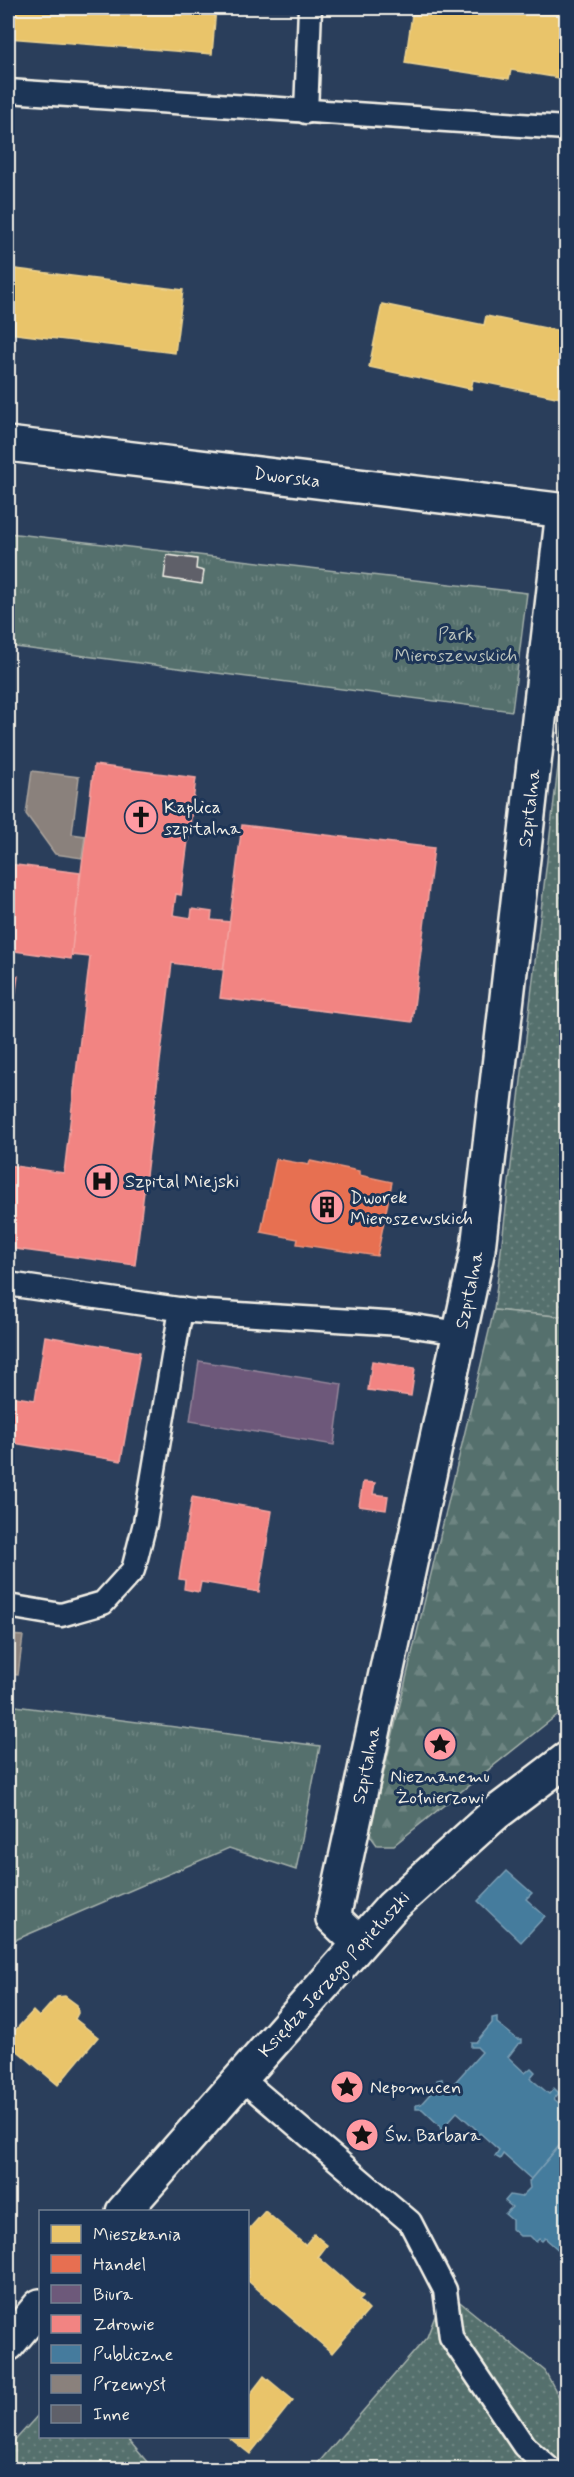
<svg xmlns="http://www.w3.org/2000/svg" width="574" height="2477" font-family="Mynerve,sans-serif">
<style>
.grass{fill:url(#grass-dots);stroke:#a4b0aa;stroke-width:1.5}
.forest{fill:url(#forest-firs);stroke:#a4b0aa;stroke-width:1.5}
.park{fill:url(#park-tufts);stroke:#a4b0aa;stroke-width:1.5}
.homes{fill:#e9c46a;stroke:#ecd290;stroke-width:1.5}
.shops{fill:#e76f51;stroke:#eb967e;stroke-width:1.5}
.offices{fill:#6d597a;stroke:#96879b;stroke-width:1.5}
.health{fill:#f28482;stroke:#f3a5a1;stroke-width:1.5}
.public{fill:#457b9d;stroke:#7a9eb4;stroke-width:1.5}
.industry{fill:#8a817c;stroke:#aaa39c;stroke-width:1.5}
.building{fill:#5f6069;stroke:#f4f1e8;stroke-width:1.5}
.lines{fill:none;stroke-linecap:round;stroke-linejoin:round}
.lane-casing{stroke:#f4f1e8;stroke-width:27}
.street-casing{stroke:#f4f1e8;stroke-width:38}
.secondary-casing{stroke:#f4f1e8;stroke-width:38}
.lane{stroke:#1d3557;stroke-width:22}
.street{stroke:#1d3557;stroke-width:33}
.secondary{stroke:#1d3557;stroke-width:33}
.labels{text-anchor:middle;stroke-width:6;stroke-linejoin:round;paint-order:stroke}
.street-label{font-size:18px;fill:#f4f1e8;stroke:#1d3557}
.park-label{font-size:18px;fill:#bcc4bd;stroke:#1d3557}
.poi-label{font-size:18px;fill:#f4f1e8;stroke:#1d3557;text-anchor:start}
</style>
<defs>
<pattern id="grass-dots" width="8" height="8" patternUnits="userSpaceOnUse" patternTransform="scale(1.5)"><rect width="8" height="8" fill="#55706d"/><path d="M2 2h.1M6 6h.1" fill="none" stroke="#6e8582" stroke-width="1.8" stroke-linecap="round"/></pattern>
<pattern id="forest-firs" width="22" height="20" patternUnits="userSpaceOnUse" patternTransform="scale(1.5)"><rect width="22" height="20" fill="#55706d"/><path d="M5 1l3.5 6h-7zM16 11l3.5 6h-7z" fill="#6e8582"/></pattern>
<pattern id="park-tufts" width="24" height="20" patternUnits="userSpaceOnUse" patternTransform="scale(1.5)"><rect width="24" height="20" fill="#55706d"/><path d="M3 7l-1-3M5 7V3M7 7l1-3M15 17l-1-3M17 17v-4M19 17l1-3" fill="none" stroke="#6e8582"/></pattern>
</defs>
<rect width="100%" height="100%" fill="#2a3e5b"/>
<filter id="ink" filterUnits="userSpaceOnUse"><feTurbulence type="fractalNoise" baseFrequency=".0167" numOctaves="2"/><feDisplacementMap in="SourceGraphic" scale="12" xChannelSelector="R" yChannelSelector="G"/><feConvolveMatrix kernelMatrix="1 2 1 2 8 2 1 2 1" color-interpolation-filters="sRGB"/></filter>
<g filter="url(#ink)">
<g class="grass">
<path d="M566,699V1317L494,1310Z"/>
<path d="M445,2290L545,2371L566,2410V2469L312,2470L427,2337Z"/>
<path d="M40,2413V2436L126,2437L153,2469H8V2448Z"/>
</g>
<path class="forest" d="M494,1310L566,1317V1708L394,1845H377L369,1834Z"/>
<g class="park">
<path d="M8,533L527,593L512,711L8,646Z"/>
<path d="M8,1705L320,1746L296,1870L229,1848L8,1943Z"/>
</g>
<g class="homes">
<path d="M8,8H216L212,54L8,38Z"/>
<path d="M413,8H469L518,15L520,8H528L566,14V79L511,70L509,79L405,63Z"/>
<path d="M8,268L183,290L175,353L8,333Z"/>
<path d="M382,304L484,325L486,316L566,332V399L473,380L471,389L369,367Z"/>
<path d="M65,1996L77,2005L78,2013L75,2019L98,2037L58,2085L8,2043V2038L33,2011L39,2017L57,1997Z"/>
<path d="M265,2211L305,2245L314,2234L327,2245L318,2257L363,2296L359,2300L369,2310L332,2353L248,2281V2230Z"/>
<path d="M264,2376L293,2400L250,2454L227,2436H248V2397Z"/>
</g>
<path class="shops" d="M276,1159L309,1165L310,1161L359,1171V1175L392,1182L377,1256L297,1244L298,1239L261,1232Z"/>
<path class="offices" d="M199,1361L342,1384L334,1445L190,1421Z"/>
<g class="health">
<path d="M94,765L196,778L181,895L176,894L173,915L191,918L192,909L212,912L211,920L230,922L223,970L172,963L135,1265L8,1248V1165L64,1173L90,957L71,955Z"/>
<path d="M242,825L434,848L412,1022L220,998Z"/>
<path d="M8,864L80,873L71,959L8,950Z"/>
<path d="M8,975L18,976L10,1034L8,1033Z"/>
<path d="M45,1336L140,1352L121,1461L8,1442L10,1396L35,1400Z"/>
<path d="M372,1361L415,1368L411,1396L368,1390Z"/>
<path d="M363,1482L375,1483L373,1494L388,1496L386,1510L359,1506Z"/>
<path d="M192,1497L272,1511L259,1592L201,1582L199,1592L184,1589L185,1580L179,1579Z"/>
</g>
<g class="public">
<path d="M507,1871L532,1893L526,1899L545,1916L521,1942L478,1901Z"/>
<path d="M497,2017V2023L517,2039H522V2043L518,2044L508,2057L525,2073L531,2068L535,2072L530,2078L549,2094L554,2088L559,2093L554,2099L566,2109V2138L531,2179L503,2154L500,2159L495,2156L499,2150L480,2133L475,2139L471,2135L476,2129L457,2112L446,2124V2130H441L440,2126L422,2109H416V2105L421,2104L438,2085L437,2080L442,2079L443,2085L448,2090L482,2052L477,2047H471V2042H476L492,2023V2018Z"/>
<path d="M566,2138V2261L565,2262L559,2257L562,2253L545,2238L542,2241L539,2239L536,2242L530,2236H520L512,2229V2220L505,2214L512,2207L505,2201L510,2195L521,2197L530,2188L529,2182L531,2179Z"/>
</g>
<g class="industry">
<path d="M32,771L79,777L72,834L85,836L82,858L55,854L26,814Z"/>
<path d="M8,1635L23,1636L18,1675L8,1674Z"/>
</g>
<path class="building" d="M167,555L197,559L196,569L204,571L202,584L164,578Z"/>
<g class="lines">
<g class="lane-casing">
<g id="lane">
<path d="M8,91L566,128"/>
<path d="M306,112L310,8"/>
<path d="M8,1284L192,1311L401,1324L460,1333"/>
<path d="M8,1606L61,1615L103,1603L133,1570L145,1523L181,1309"/>
<path d="M242,2079L410,2222L445,2290L451,2337L524,2446L551,2470"/>
</g>
</g>
<g class="street-casing">
<g id="street">
<path d="M358,1942L333,1918L478,1249L563,511"/>
<path d="M123,2212L392,1907L496,1813L566,1760"/>
<path d="M8,2344L40,2306"/>
</g>
</g>
<g class="secondary-casing">
<path id="secondary" d="M8,444L566,511"/>
</g>
<use href="#lane" class="lane"/>
<use href="#street" class="street"/>
<use href="#secondary" class="secondary"/>
</g>
</g>
<defs>
<g id="church-disc" transform="scale(1.725)"><circle r="9.5" fill="#ff9aa2" stroke="#1d3557"/><path d="M-1.2-6h2.4v3.5h3.3v2.4h-3.3V6h-2.4V-.1h-3.3v-2.4h3.3Z" fill="#111"/></g>
<g id="hospital-disc" transform="scale(1.725)"><circle r="9.5" fill="#ff9aa2" stroke="#1d3557"/><path d="M-5-5h3v3.5h4V-5h3V5h-3V1.5h-4V5h-3Z" fill="#111"/></g>
<g id="building-disc" transform="scale(1.725)"><circle r="9.5" fill="#ff9aa2" stroke="#1d3557"/><path d="M-4-6H4V6H1V3H-1V6H-4ZM-2.5-4.3h1.7v1.8h-1.7ZM.8-4.3h1.7v1.8H.8ZM-2.5-1h1.7V.8h-1.7ZM.8-1h1.7V.8H.8Z" fill="#111"/></g>
<g id="sight-disc" transform="scale(1.725)"><circle r="9.5" fill="#ff9aa2" stroke="#1d3557"/><path d="M0-6L1.8-2.2L6-1.7L2.9 1.2L3.7 5.4L0 3.3L-3.7 5.4L-2.9 1.2L-6-1.7L-1.8-2.2Z" fill="#111"/></g>
</defs>
<g fill-rule="evenodd">
<use href="#church-disc" x="141" y="817"/>
<use href="#hospital-disc" x="102" y="1181"/>
<use href="#building-disc" x="327" y="1207"/>
<use href="#sight-disc" x="440" y="1744"/>
<use href="#sight-disc" x="347" y="2087"/>
<use href="#sight-disc" x="362" y="2135"/>
</g>
<g class="labels">
<g class="street-label">
<text transform="translate(287 477) rotate(7)" y="6">Dworska</text>
<text transform="translate(529 808) rotate(-83)" y="6">Szpitalna</text>
<text transform="translate(469 1290) rotate(-78)" y="6">Szpitalna</text>
<text transform="translate(366 1765) rotate(-78)" y="6">Szpitalna</text>
<text transform="translate(334 1974) rotate(-48)" y="6">Księdza Jerzego Popiełuszki</text>
</g>
<g class="park-label">
<text x="456" y="640">Park<tspan x="456" dy="21">Mieroszewskich</tspan></text>
</g>
<g class="poi-label">
<text x="164" y="813">Kaplica<tspan x="164" dy="21">szpitalna</tspan></text>
<text x="125" y="1187">Szpital Miejski</text>
<text x="350" y="1203">Dworek<tspan x="350" dy="21">Mieroszewskich</tspan></text>
<text x="440" y="1782" text-anchor="middle">Nieznanemu<tspan x="440" dy="21">Żołnierzowi</tspan></text>
<text x="370" y="2093">Nepomucen</text>
<text x="385" y="2141">Św. Barbara</text>
</g>
</g>
<rect width="574" height="2477" fill="none" stroke="#1d3557" stroke-width="30"/>
<rect x="15" y="15" width="544" height="2447" fill="none" stroke="#f4f1e8" stroke-width="2" filter="url(#ink)"/>
<rect x="39" y="2210" width="210" height="228" fill="#1d3557" stroke="#738091" stroke-width="1.5"/>
<rect x="51" y="2225" width="30" height="18" fill="#e9c46a" stroke="#738091" stroke-width="1.5"/>
<text x="93" y="2240" font-size="18" fill="#f4f1e8">Mieszkania</text>
<rect x="51" y="2255" width="30" height="18" fill="#e76f51" stroke="#738091" stroke-width="1.5"/>
<text x="93" y="2270" font-size="18" fill="#f4f1e8">Handel</text>
<rect x="51" y="2285" width="30" height="18" fill="#6d597a" stroke="#738091" stroke-width="1.5"/>
<text x="93" y="2300" font-size="18" fill="#f4f1e8">Biura</text>
<rect x="51" y="2315" width="30" height="18" fill="#f28482" stroke="#738091" stroke-width="1.5"/>
<text x="93" y="2330" font-size="18" fill="#f4f1e8">Zdrowie</text>
<rect x="51" y="2345" width="30" height="18" fill="#457b9d" stroke="#738091" stroke-width="1.5"/>
<text x="93" y="2360" font-size="18" fill="#f4f1e8">Publiczne</text>
<rect x="51" y="2375" width="30" height="18" fill="#8a817c" stroke="#738091" stroke-width="1.5"/>
<text x="93" y="2390" font-size="18" fill="#f4f1e8">Przemysł</text>
<rect x="51" y="2405" width="30" height="18" fill="#5f6069" stroke="#738091" stroke-width="1.5"/>
<text x="93" y="2420" font-size="18" fill="#f4f1e8">Inne</text>
</svg>
